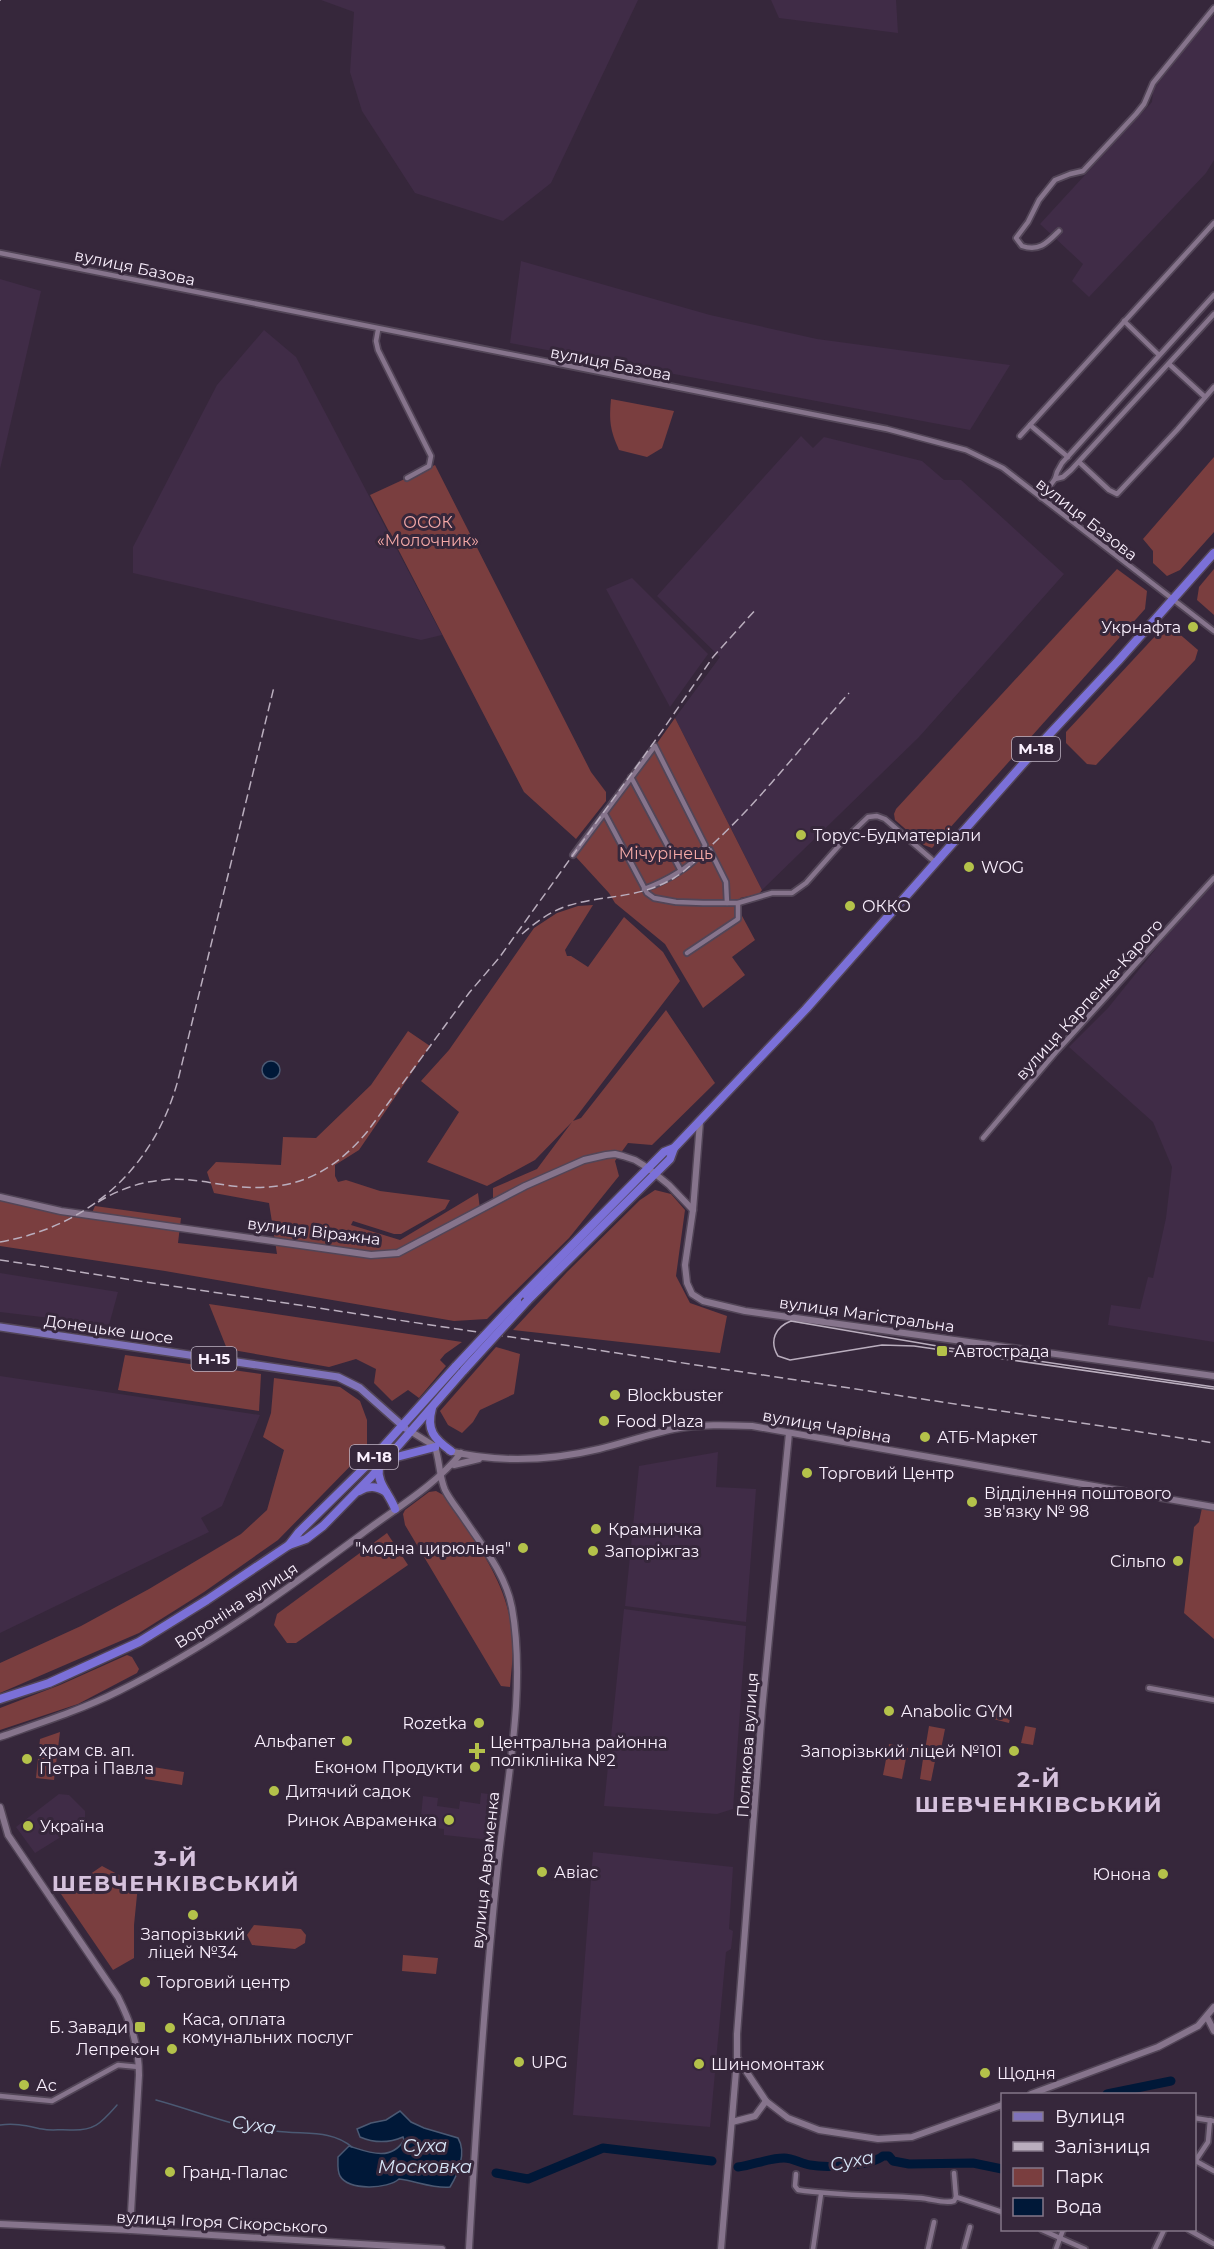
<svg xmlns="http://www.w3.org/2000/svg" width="1214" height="2249" font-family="Montserrat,sans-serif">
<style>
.built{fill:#402c47}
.green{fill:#7a3e3f}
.water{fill:#001838;stroke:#4b5973;stroke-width:1.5}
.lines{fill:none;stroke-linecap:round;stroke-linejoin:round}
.stream{stroke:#4b5973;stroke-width:1.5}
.river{stroke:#001838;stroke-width:9}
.street-casing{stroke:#524557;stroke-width:8}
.secondary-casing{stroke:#524557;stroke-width:9}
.primary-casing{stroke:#524557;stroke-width:10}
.highway-casing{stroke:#524557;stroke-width:11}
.street{stroke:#86748c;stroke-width:4.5}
.secondary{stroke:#86748c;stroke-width:6}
.primary{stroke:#7f72ba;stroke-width:7}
.highway{stroke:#7b70d8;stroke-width:8}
.tram{stroke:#baaebe;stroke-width:1.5}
.rail{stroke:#baaebe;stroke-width:1.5;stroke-dasharray:9 4.5;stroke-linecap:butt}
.highway-bridge-casing{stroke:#524557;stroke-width:11;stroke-linecap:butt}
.highway-bridge{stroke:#7b70d8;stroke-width:8}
.poi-dot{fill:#b4c24a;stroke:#36273b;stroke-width:2}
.labels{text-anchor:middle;stroke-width:6;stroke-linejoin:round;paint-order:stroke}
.shield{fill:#36273b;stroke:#bfb4c4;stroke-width:1.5}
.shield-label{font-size:15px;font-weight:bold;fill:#faf0fe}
.street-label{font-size:16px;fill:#faf0fe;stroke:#36273b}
.park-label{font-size:16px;fill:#f4a9a7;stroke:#36273b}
.poi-label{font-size:16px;fill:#faf0fe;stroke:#36273b;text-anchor:start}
.water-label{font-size:18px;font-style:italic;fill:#d6e5f7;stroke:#36273b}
.district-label{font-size:22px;font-weight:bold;letter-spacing:1.5px;fill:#d6c2dd;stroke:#36273b}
</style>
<rect width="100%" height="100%" fill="#36273b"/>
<g class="built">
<path d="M321,0H638L551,183L503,221L415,193L362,111L350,72L354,12Z"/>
<path d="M771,0H896L898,33L779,18Z"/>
<path d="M1214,15V160L1206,173L1089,297L1072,281L1083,264L1040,224L1152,102L1153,90L1176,59Z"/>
<path d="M521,261L710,315L817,339L1010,365L970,430L510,343Z"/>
<path d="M0,279L41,291L0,469Z"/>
<path d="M264,330L296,357L442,635L421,640L133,573V547L217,385Z"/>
<path d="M801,436L813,448L824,437L922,461L944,480H961L1064,574L919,737L762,890L675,718L720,657L657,596Z"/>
<path d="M632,578L708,654L670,707L606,589Z"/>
<path d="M1214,877V1342L1108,1325L1111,1305L1140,1309L1148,1277L1153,1278L1166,1218L1172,1167L1153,1122L1069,1047L1108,1008Z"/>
<path d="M0,1273L118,1292L109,1325L0,1312Z"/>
<path d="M0,1376L260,1415L222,1506L201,1518L209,1532L0,1633Z"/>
<path d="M718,1452L716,1487L756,1489L746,1622L625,1606L639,1466Z"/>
<path d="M624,1609L746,1626L733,1809L717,1814L604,1806Z"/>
<path d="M481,1793L496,1795L491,1840L444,1835V1829L404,1824L405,1814L421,1816L423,1796L438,1798L437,1806L459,1809L460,1801L480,1804Z"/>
<path d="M59,1794L69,1795L85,1811V1826L77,1827L35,1853L16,1827Z"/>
<path d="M593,1852L733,1867L729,1929L733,1931L731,1949L726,1952L710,2127L573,2115Z"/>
</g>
<g class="green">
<path d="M611,399L674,411L662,448L647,457L619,450C610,430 609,421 611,399Z"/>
<path d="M1214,457V532L1180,570L1167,576L1153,563V551L1143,539Z"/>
<path d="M435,465L591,772L606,792V801L576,839L524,792L370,495Z"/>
<path d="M1117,569L1147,591L1145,609L932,848L924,845L895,820L894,814L896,809Z"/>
<path d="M1214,569V615L1197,600L1199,587Z"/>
<path d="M1176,631L1198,650L1195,660L1096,765L1087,764L1066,743V732L1158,633Z"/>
<path d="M675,718L762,890L759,894L740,898L741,914L755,940L732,957L745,975L703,1008L665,944L615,903L609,893L576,857Z"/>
<path d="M593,905L565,950L567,956H571L588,967L624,917L663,952L680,981L573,1121L581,1118L666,1010L715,1083L652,1145L628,1143L615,1161L619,1176L569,1238L487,1319L454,1321L165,1271L0,1246V1197L91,1215L95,1206L181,1218L178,1243L277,1254L269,1203L214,1193L207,1172L216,1162L281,1165L283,1137L316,1138L371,1085L408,1031L430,1046L359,1150L335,1165V1176L338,1182L346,1180L380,1191L450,1200L445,1209L401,1234H394L353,1221L351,1225L400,1240L478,1193L480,1209L493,1203V1188L537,1169L572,1122L535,1160L487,1186L427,1162L459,1112L421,1081L449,1050L534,928L557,913L578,906Z"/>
<path d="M655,1190L671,1194L685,1210L676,1276L690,1303L727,1316L720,1353L513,1330L567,1272L640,1200Z"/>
<path d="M209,1304L462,1342L445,1354L440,1360L446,1366L419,1398L408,1390L392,1401L374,1383L376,1369L356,1359L329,1367L227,1349Z"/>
<path d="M496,1347L520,1354L514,1394L480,1410L473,1422L462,1433L448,1425L440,1411Z"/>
<path d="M125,1355L261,1374L259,1411L118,1390Z"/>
<path d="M274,1378L340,1387L360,1401L367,1420V1449L278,1540L204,1592L139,1633L0,1693V1663L81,1626L149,1589L241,1534L267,1510L284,1450L263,1437L271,1413Z"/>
<path d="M436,1491L445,1496C476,1543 512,1587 513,1645C513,1659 511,1673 510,1687L501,1686L405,1525L403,1514L405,1510L429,1492Z"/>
<path d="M1202,1508L1214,1511V1639L1184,1613L1194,1527L1199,1522Z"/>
<path d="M387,1533L408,1565L296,1643H287L274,1625L277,1614Z"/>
<path d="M127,1655L132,1657L139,1669L137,1673L78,1704L0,1730V1708L60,1685Z"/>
<path d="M995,1710L1011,1714L1009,1723L993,1719Z"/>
<path d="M929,1726L945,1729L939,1759L924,1756Z"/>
<path d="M1025,1726L1036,1728L1033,1745L1021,1743Z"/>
<path d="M60,1732L54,1780L36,1778L40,1739Z"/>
<path d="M889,1744L908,1748L902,1779L883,1775Z"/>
<path d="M923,1759L935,1761L931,1781L920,1779Z"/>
<path d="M147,1766L184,1772L182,1785L145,1779Z"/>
<path d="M102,1866L138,1885L134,1925V1958L113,1970L61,1894Z"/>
<path d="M254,1925L301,1929L306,1935L305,1943L295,1949L252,1945L247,1935Z"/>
<path d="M403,1955L438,1958L436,1974L402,1971Z"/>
</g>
<g class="water">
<circle cx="271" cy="1070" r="9"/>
<path d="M400,2111L411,2122L424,2128L458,2138C467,2153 458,2174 450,2187C434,2189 416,2181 399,2179C388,2189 349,2191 340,2176C337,2170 338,2164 338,2157L349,2146C368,2152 391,2162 404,2140L403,2137C389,2143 374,2143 360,2137L357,2129L371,2123L386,2120Z"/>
</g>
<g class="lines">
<g class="stream">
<path d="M156,2100C182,2107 206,2116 232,2123C249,2127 268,2131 286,2132C310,2134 333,2131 352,2147"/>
<path d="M0,2125C16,2123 27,2126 42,2129C51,2131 60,2129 70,2130C95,2131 101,2123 117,2105"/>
</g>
<g class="river">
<path d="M1107,2094L1171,2081"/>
<path d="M738,2167C754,2165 768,2158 784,2158C793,2158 802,2164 810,2165C826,2168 871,2166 883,2156H889L893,2161L909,2164L973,2163L1002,2169"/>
<path d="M496,2173L528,2179L603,2148L712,2161"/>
</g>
<g class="street-casing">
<g id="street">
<path d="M1059,231C1047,243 1039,252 1022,246L1016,238L1028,222L1039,200L1055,180L1070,174L1083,171L1136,114L1144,104L1153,83L1214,8"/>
<path d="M0,253L887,429L966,450L1003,468L1214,631"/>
<path d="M1124,321L1159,355"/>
<path d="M378,330L376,341L378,350L431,456L429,466L407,478"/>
<path d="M1169,364L1205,397"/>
<path d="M1030,425L1068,457"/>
<path d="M1020,436L1214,223"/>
<path d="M1079,462L1109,490L1117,494L1177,430L1214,387"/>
<path d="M1055,479L1063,477L1071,470L1214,314"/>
<path d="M1041,498L1055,479L1057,472L1062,463L1214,295"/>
<path d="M631,777L680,869"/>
<path d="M605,814L647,893L654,898L676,902L703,903H738L772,893H792L806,883L844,840L868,817L877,816L885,819L936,863"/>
<path d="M710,850L726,882L727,903"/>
<path d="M573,855L655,746L705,845C700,864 661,883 644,889"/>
<path d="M687,953L738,919V903"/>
<path d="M983,1138L1056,1052L1214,878"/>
<path d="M1149,1688L1214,1700"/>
<path d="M0,2096L52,2101L118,2065L139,2067"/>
<path d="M1194,2118L1214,2121"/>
<path d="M1194,2160L1214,2171"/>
<path d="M1194,2163L1208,2142L1210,2120"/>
<path d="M796,2174L795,2186L798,2190C839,2196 880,2195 921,2198C932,2199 944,2204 954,2201L956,2197L954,2173"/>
<path d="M956,2197L1002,2212"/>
<path d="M1042,2230L1085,2249"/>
<path d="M1189,2230L1214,2244"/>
<path d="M813,2249L821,2194"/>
<path d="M928,2249L934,2222"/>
<path d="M964,2249L970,2227"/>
<path d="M1056,2249L1063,2230"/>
<path d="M1155,2249L1164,2230"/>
</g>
</g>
<g class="secondary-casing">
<g id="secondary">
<path d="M700,1122L693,1210L685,1265L687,1283L692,1294L703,1301L745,1311L1214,1376"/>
<path d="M0,1197L61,1211L371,1255L398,1253L525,1186L584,1160L606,1155L615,1154L623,1156L635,1160L648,1168L669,1185L693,1210"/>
<path d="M410,1431L436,1447"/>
<path d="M435,1447C440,1462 439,1476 445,1490C450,1500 457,1508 463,1517C481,1544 506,1574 512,1608C527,1692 505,1789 497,1874C484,1999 476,2124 469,2249"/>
<path d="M449,1451C499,1463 549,1461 599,1449C624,1443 649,1434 674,1429C700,1424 727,1425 752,1426L1214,1507"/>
<path d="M454,1465L479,1459"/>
<path d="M0,1737C40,1723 81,1710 119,1691C206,1648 285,1591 363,1533C395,1509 436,1485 461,1453"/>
<path d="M0,1807L8,1835L118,1997C131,2023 139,2046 139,2075L130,2230"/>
<path d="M1207,2017L1214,2031"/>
<path d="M738,2059L766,2101"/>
<path d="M1031,2094L1158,2047L1198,2026L1214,2007"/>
<path d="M732,2122L755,2116L766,2101L788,2118L819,2130L878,2139L912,2137L1002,2105"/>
<path d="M0,2224L130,2230L442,2249"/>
<path d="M721,2249L737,2059V2034L762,1710L789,1433"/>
</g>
</g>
<g class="primary-casing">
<path id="primary" d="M0,1327L338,1377L360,1388L405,1428"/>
</g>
<g class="highway-casing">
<g id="highway">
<path d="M517,1301L664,1152L674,1148L806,1009L1045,739L1118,661L1214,553"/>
<path d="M527,1301L670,1159L674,1148"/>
<path d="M432,1408C426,1430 434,1439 451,1451"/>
<path d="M385,1460L435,1447"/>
<path d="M379,1467C376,1483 390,1494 395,1509"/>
<path d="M359,1491C369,1485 377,1486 386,1492"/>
<path d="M289,1545L299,1532L364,1468L456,1366"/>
<path d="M0,1699L49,1683L139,1642L207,1600L289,1545L306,1539L323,1526L371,1477L464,1370"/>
</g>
</g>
<use href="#street" class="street"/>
<use href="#secondary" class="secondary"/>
<use href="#primary" class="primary"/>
<use href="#highway" class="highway"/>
<path class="tram" d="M1214,1387L949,1348L791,1321C775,1327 769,1341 778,1356L790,1360L882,1345L914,1346L1214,1389"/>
<g class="rail">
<path d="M0,0H1"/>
<path d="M522,934C535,923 548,913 564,907C602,894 637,900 674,878C689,869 702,854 715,842C764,796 804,743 849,693"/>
<path d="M98,1202C118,1190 139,1182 163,1180C186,1177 210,1183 232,1186C290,1193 330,1176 367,1132L469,993L499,958L662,731L713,657L757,608"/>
<path d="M0,1242C90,1226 154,1168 178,1080L274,687"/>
<path d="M0,1260L1214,1443"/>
</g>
<g class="highway-bridge-casing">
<g id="highway-bridge">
<path d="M456,1366L517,1301"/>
<path d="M464,1370L527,1301"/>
</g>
</g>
<use href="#highway-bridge" class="highway-bridge"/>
</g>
<g class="poi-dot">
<circle cx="1193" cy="627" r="6"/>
<circle cx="801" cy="835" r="6"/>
<circle cx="969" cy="867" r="6"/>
<circle cx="850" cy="906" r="6"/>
<rect x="936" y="1345" width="12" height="12" rx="3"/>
<circle cx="615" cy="1395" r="6"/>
<circle cx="604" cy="1421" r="6"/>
<circle cx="925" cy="1437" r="6"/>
<circle cx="807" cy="1473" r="6"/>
<circle cx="972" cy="1502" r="6"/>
<circle cx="596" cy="1529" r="6"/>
<circle cx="523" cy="1548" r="6"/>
<circle cx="593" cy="1551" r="6"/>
<circle cx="1178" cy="1561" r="6"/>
<circle cx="889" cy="1711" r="6"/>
<circle cx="479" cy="1723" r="6"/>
<circle cx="347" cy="1741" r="6"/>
<path d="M474 1742h6v6h6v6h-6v6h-6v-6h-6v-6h6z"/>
<circle cx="1014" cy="1751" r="6"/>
<circle cx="27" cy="1759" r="6"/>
<circle cx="475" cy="1767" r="6"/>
<circle cx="274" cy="1791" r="6"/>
<circle cx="449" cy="1820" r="6"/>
<circle cx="28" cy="1826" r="6"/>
<circle cx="542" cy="1872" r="6"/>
<circle cx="1163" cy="1874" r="6"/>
<circle cx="193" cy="1915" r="6"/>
<circle cx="145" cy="1982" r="6"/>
<rect x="134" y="2021" width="12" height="12" rx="3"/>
<circle cx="170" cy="2028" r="6"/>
<circle cx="172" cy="2049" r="6"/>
<circle cx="519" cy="2062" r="6"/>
<circle cx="699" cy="2064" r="6"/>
<circle cx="985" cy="2073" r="6"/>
<circle cx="24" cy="2085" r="6"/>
<circle cx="170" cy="2172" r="6"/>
</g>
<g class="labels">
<g class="shield">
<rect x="1012" y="737" width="48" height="24" rx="4.5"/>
<rect x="191.5" y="1347" width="45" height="24" rx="4.5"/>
<rect x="350" y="1445" width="48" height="24" rx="4.5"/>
</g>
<g class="shield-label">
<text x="1036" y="754">М-18</text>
<text x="214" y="1364">Н-15</text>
<text x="374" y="1462">М-18</text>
</g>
<g class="street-label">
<text transform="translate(135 267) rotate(12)" y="6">вулиця Базова</text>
<text transform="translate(611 363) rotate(11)" y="6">вулиця Базова</text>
<text transform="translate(1087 519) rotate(38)" y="6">вулиця Базова</text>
<text transform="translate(1089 999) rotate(-48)" y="6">вулиця Карпенка-Карого</text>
<text transform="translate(314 1231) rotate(7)" y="6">вулиця Віражна</text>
<text transform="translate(867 1314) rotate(8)" y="6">вулиця Магістральна</text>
<text transform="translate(109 1329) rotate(8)" y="6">Донецьке шосе</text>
<text transform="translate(827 1426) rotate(10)" y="6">вулиця Чарівна</text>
<text transform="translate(236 1605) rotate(-33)" y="6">Вороніна вулиця</text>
<text transform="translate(747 1745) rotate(-86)" y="6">Полякова вулиця</text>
<text transform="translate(485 1870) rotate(-84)" y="6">вулиця Авраменка</text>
<text transform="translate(222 2222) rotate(3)" y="6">вулиця Ігоря Сікорського</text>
</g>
<g class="park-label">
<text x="428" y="528">ОСОК<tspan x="428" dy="18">«Молочник»</tspan></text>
<text x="666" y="859">Мічурінець</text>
</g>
<g class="poi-label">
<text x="1181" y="633" text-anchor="end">Укрнафта</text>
<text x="813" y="841">Торус-Будматеріали</text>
<text x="981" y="873">WOG</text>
<text x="862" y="912">ОККО</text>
<text x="954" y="1357">Автострада</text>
<text x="627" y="1401">Blockbuster</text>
<text x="616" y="1427">Food Plaza</text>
<text x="937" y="1443">АТБ-Маркет</text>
<text x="819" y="1479">Торговий Центр</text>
<text x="984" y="1499">Відділення поштового<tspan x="984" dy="18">зв'язку № 98</tspan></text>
<text x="608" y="1535">Крамничка</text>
<text x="511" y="1554" text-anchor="end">"модна цирюльня"</text>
<text x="605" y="1557">Запоріжгаз</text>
<text x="1166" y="1567" text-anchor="end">Сільпо</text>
<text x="901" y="1717">Anabolic GYM</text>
<text x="467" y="1729" text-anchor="end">Rozetka</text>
<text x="335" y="1747" text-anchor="end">Альфапет</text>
<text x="490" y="1748">Центральна районна<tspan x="490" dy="18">поліклініка №2</tspan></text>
<text x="39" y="1756">храм св. ап.<tspan x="39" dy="18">Петра і Павла</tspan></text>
<text x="1002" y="1757" text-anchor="end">Запорізький ліцей №101</text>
<text x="463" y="1773" text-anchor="end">Економ Продукти</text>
<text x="286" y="1797">Дитячий садок</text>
<text x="437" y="1826" text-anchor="end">Ринок Авраменка</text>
<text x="40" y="1832">Україна</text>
<text x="554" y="1878">Авіас</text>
<text x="1151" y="1880" text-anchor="end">Юнона</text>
<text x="193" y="1940" text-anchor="middle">Запорізький<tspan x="193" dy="18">ліцей №34</tspan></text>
<text x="157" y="1988">Торговий центр</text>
<text x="182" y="2025">Каса, оплата<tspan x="182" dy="18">комунальних послуг</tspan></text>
<text x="128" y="2033" text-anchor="end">Б. Завади</text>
<text x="160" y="2055" text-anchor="end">Лепрекон</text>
<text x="531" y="2068">UPG</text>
<text x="711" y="2070">Шиномонтаж</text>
<text x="997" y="2079">Щодня</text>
<text x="36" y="2091">Ас</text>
<text x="182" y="2178">Гранд-Палас</text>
</g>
<g class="water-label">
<text transform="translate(254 2125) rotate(9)" y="6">Суха</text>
<text x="425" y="2152">Суха<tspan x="425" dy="21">Московка</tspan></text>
<text transform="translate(852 2161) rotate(-11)" y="6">Суха</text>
</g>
<g class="district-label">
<text x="1039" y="1787">2-Й<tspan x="1039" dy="25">ШЕВЧЕНКІВСЬКИЙ</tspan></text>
<text x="176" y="1866">3-Й<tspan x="176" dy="25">ШЕВЧЕНКІВСЬКИЙ</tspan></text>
</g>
</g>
<rect x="1001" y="2093" width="195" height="138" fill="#36273b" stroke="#847789" stroke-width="1.5"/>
<rect x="1013" y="2112" width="30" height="9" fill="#7f72ba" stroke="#847789" stroke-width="1.5"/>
<text x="1055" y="2123" font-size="18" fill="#faf0fe">Вулиця</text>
<rect x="1013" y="2142" width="30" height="9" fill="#baaebe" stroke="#847789" stroke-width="1.5"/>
<text x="1055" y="2153" font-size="18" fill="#faf0fe">Залізниця</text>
<rect x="1013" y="2168" width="30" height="18" fill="#7a3e3f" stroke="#847789" stroke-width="1.5"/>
<text x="1055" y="2183" font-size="18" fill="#faf0fe">Парк</text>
<rect x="1013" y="2198" width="30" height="18" fill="#001838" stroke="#847789" stroke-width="1.5"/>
<text x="1055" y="2213" font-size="18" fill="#faf0fe">Вода</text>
</svg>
